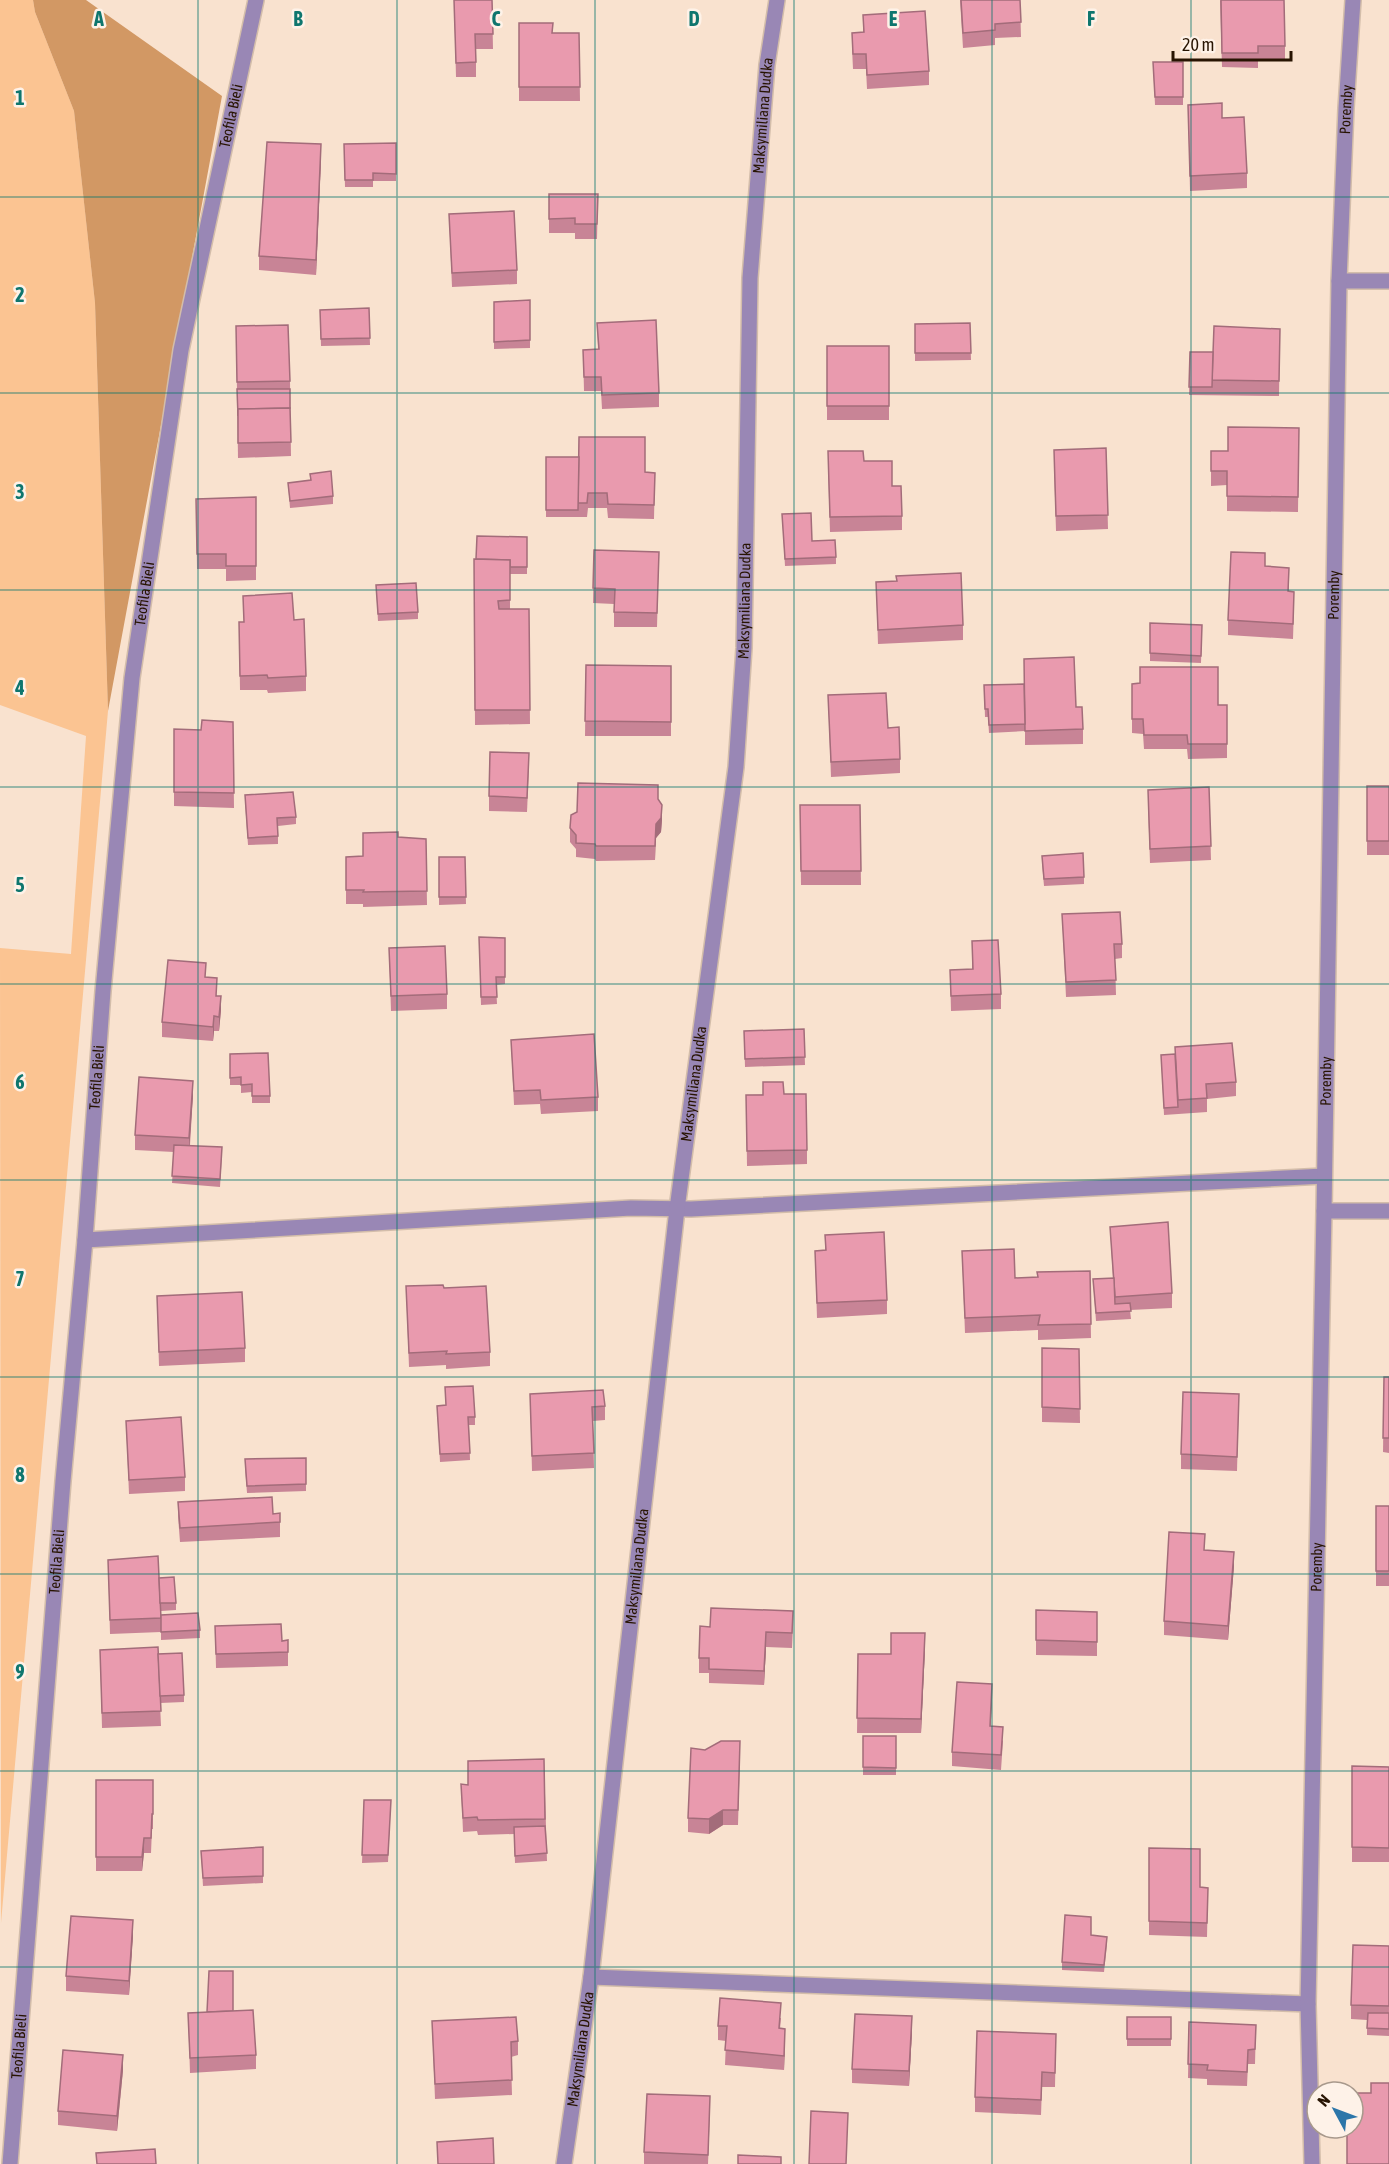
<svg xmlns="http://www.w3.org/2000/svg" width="1389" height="2164" font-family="'Asap Condensed',sans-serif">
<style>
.green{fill:#fbc492}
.forest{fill:#d29864}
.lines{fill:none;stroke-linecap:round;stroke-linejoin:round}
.street-casing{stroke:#d3bdaa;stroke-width:18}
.street{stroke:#9987b5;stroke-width:15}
.wall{fill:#c88496}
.shaded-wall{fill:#a36c7a}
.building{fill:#e99aae;stroke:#a36c7a;stroke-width:1.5}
.grid{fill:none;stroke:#0f766e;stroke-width:1.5;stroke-opacity:0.55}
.labels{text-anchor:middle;stroke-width:5;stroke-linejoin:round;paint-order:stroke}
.street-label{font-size:15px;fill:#281402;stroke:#fef2e8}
.grid-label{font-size:20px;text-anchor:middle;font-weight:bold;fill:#0f766e;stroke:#fef2e8;stroke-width:5;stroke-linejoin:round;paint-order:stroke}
</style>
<rect width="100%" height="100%" fill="#f9e2cf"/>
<path class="green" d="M0,0H33L35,12L74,111L95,303L108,711L1,1923L0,948L71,954L86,736L0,705Z"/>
<path class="forest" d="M33,0H86L222,96L108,711L95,303L74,111L35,12Z"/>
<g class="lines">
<g class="street-casing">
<g id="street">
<path d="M1339,281H1389"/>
<path d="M1324,1211H1389"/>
<path d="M85,1240L631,1208L691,1209L1324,1176"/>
<path d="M591,1977L1308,2004"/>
<path id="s1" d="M10,2164L63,1481L85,1240L103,991L132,678L181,350L256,0"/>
<path id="s2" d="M564,2164L591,1977L677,1209L736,767L744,648L750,278L767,65L777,0"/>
<path id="s3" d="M1312,2164L1308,2004L1324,1211L1339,281L1346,108L1353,0"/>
</g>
</g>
<use href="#street" class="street"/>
</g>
<g class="wall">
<path d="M454,0H492L493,49H476V77H456Z"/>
<path d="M960,0H1020L1021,37L995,38V45L963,48Z"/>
<path d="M1220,0L1285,46V60L1258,61V68L1222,67Z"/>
<path d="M863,15L929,71V85L867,89L866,69H853L852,48V33L863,32Z"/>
<path d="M519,23L552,33H579L580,101H519Z"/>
<path d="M1153,62H1183V105H1155Z"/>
<path d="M1188,105L1222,118L1247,173V188L1190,191Z"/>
<path d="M396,143V181H373V187H345L344,144Z"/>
<path d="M321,158L316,275L259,270V256Z"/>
<path d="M549,194H598L597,239H575V233H549Z"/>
<path d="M449,214L517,270V284L452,287Z"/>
<path d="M530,300V348L494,349V302Z"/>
<path d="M369,308L370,345L321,346L320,310Z"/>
<path d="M597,323L659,393V407L602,409L601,391H584L583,350L598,349Z"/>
<path d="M970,323L971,360L915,361V324Z"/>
<path d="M236,326L290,381L291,456L238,458Z"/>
<path d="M1280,329L1279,396L1189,395L1190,352H1213Z"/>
<rect x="827" y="346" width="62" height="74"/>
<path d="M1299,428L1298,512L1227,511V485L1211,486V471L1228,451Z"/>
<path d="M1106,448L1108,529L1056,531L1054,464Z"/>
<path d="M546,457L645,472L655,473L654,519L608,518L607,508H588L587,517H546Z"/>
<path d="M864,461L892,486L902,516V530L830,532L828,466Z"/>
<path d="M310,474L333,496V504L290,508L288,483L310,480Z"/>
<path d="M256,497V580L226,581V569H197L196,499Z"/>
<path d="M782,514L812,541L836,557V564L785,566Z"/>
<path d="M527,537V574H510V609H529L530,724L475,725L474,559H476Z"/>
<path d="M594,550L659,552L657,627H614V604L593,603Z"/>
<path d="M1265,566L1289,582V591L1294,606L1293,639L1228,635V620Z"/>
<path d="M876,582L963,625V640L878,644Z"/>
<path d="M376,585L418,612V619L378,621Z"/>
<path d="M243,596L294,620L306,676V691L268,693L267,690H240L239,622H244Z"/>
<path d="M1150,623L1202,625L1201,663L1150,661Z"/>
<path d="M586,665L671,666V736H585Z"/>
<path d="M1132,684L1218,705H1227V758L1188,759L1187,749H1144L1143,734L1132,733Z"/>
<path d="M984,685L1076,707L1083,729V744L1025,745V731L989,733L988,717H985Z"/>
<path d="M828,695L888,728L900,759V773L831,777Z"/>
<path d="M233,722L234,808L174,806V729L201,730Z"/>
<path d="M529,767L527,812L489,811V796Z"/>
<rect x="1367" y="786" width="22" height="69"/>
<path d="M1209,787L1211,860L1150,863L1148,804Z"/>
<path d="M658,799L662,820L661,832L656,838L655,860L596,861L595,859L576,857V849L570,842V828Z"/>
<path d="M245,802L296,817V824L278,826V844L248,845Z"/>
<path d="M800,805H860L861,885H801Z"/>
<path d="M398,837L426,839L427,905L363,907V904H346V857L363,856Z"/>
<path d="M439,857H465L466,904L439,905Z"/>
<path d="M1042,863L1084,877V884L1044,886Z"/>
<path d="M1062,914L1122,944V958L1115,959L1116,995L1066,997Z"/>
<path d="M479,937L505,938V984L496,985L497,1004L481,1005Z"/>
<path d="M972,941L1001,994V1009L951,1011L950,970L972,969Z"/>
<path d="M389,948L447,994V1009L391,1011Z"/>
<path d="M206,977L217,996L221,1010L219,1031H214L213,1041L162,1037V1022Z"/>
<path d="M804,1029L805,1065L745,1067L744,1031Z"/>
<path d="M511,1040L598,1097V1111L541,1114L540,1104L514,1105Z"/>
<path d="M230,1054L270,1096V1103H252V1092L241,1093V1085H230Z"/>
<path d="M1161,1055L1236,1082V1096L1207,1099V1112L1164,1115Z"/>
<path d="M784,1094L807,1150V1164L747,1166L746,1095Z"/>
<path d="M193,1095L190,1145L222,1154L220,1187L172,1183L174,1152L135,1150V1135Z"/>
<path d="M1110,1227L1172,1293V1308L1130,1310L1131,1319L1096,1321L1093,1279L1113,1278Z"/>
<path d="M825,1235L887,1300V1314L817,1318L815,1251L825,1250Z"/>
<path d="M962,1251L1015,1278L1037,1277V1272L1090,1271L1091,1338L1038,1340V1330L965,1333Z"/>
<path d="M406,1286L444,1288L490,1352V1366L446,1369V1365L409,1367Z"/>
<path d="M157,1296L245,1348V1362L159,1366Z"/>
<path d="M1042,1348L1079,1349L1080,1423L1042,1422Z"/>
<path d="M1384,1377H1389V1453L1383,1452Z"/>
<path d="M445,1387L475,1417V1425H469L470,1460L440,1462L437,1406L446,1405Z"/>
<path d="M530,1394L605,1406V1420L593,1421L594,1468L532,1471Z"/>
<path d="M1239,1394L1237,1471L1181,1469V1454Z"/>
<path d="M126,1421L185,1477V1491L129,1494Z"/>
<path d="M306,1458V1491L247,1493L245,1467Z"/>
<path d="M178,1502L273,1514L280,1513V1537L180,1542L178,1516Z"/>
<rect x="1376" y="1506" width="13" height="80"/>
<path d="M1205,1550L1234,1566L1228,1640L1164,1635V1621Z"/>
<path d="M108,1560L159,1578L176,1603V1610L161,1611V1615L200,1630V1638L161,1640V1632L110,1634Z"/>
<path d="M1036,1610L1097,1612V1656L1036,1655Z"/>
<path d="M215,1626L282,1641L288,1640V1666L216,1668Z"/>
<path d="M793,1626L792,1648L766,1647L764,1685L709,1683V1673H699V1658L710,1627Z"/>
<path d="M925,1648L921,1733H857L858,1654H891Z"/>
<path d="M100,1650L158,1654L184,1695V1702L160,1703L161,1726L102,1728Z"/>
<path d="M992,1698L990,1726L1003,1741L1001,1770L952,1766V1752Z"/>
<rect x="863" y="1736" width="33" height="39"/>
<path d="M740,1756L738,1825H723L709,1834L688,1832V1818Z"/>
<path d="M544,1759L547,1861L515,1863L514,1834L478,1835L477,1831L463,1832L461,1784L468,1785Z"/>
<path d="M1352,1766L1389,1767V1862H1352Z"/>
<path d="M96,1780H153V1829H152L151,1853H144L142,1871H96Z"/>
<path d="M364,1800H391L388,1862L362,1863Z"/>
<path d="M263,1847V1883L203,1886L201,1851Z"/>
<path d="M1149,1848L1200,1887L1208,1888L1207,1937L1149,1935Z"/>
<path d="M133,1935L129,1995L66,1991V1976Z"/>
<path d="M1091,1935L1107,1944L1104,1972L1062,1970V1962Z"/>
<path d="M1389,1946V2036L1367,2035V2020L1351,2019V2005Z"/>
<path d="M233,2011L256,2055V2069L190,2073L188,2013Z"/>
<rect x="1127" y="2017" width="44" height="29"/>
<path d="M781,2018L780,2029L785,2043L784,2070L725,2065L726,2041L718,2040V2026Z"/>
<path d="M432,2021L518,2041V2055L511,2057L512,2095L435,2099Z"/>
<path d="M1189,2022L1256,2025L1255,2064H1248L1247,2086L1207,2085V2079L1188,2078Z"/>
<path d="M912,2031L909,2086L852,2083V2069Z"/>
<path d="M1056,2034L1055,2087H1042L1041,2115L975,2112V2097Z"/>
<path d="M123,2070L117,2131L58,2125V2111Z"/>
<path d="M710,2110L708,2164H644V2152Z"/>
</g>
<g class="shaded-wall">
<path d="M321,144V158L316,275V260Z"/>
<path d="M662,805V820L661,832L656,838L655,860L656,824Z"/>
<path d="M221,996V1010L219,1031V1017Z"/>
<path d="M214,1016V1031L213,1041V1027Z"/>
<path d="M193,1081V1095L189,1152V1138Z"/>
<path d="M1234,1552V1566L1228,1640V1626Z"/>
<path d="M766,1632V1647L764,1685V1671Z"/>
<path d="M925,1633V1648L921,1733V1719Z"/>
<path d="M992,1684V1698L990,1741V1726Z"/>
<path d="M723,1810V1825L709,1834V1819Z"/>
<path d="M144,1838V1853L142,1871V1857Z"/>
<path d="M133,1920V1935L129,1995V1981Z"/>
<path d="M912,2016V2031L909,2086V2071Z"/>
<path d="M785,2029V2043L784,2070V2056Z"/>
<path d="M123,2055V2070L117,2131V2116Z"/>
</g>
<g class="building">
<path d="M454,0H492L493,34H475L476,62L456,63Z"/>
<path d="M961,0H1020L1021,22L995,24V30L963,33Z"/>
<path d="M1221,0H1284L1285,46H1258V53H1222Z"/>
<path d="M925,11L929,71L867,75L866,54H853L852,33L864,32L863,15Z"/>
<path d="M519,23H553L552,33H579L580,87H519Z"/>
<path d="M1153,62H1183V97H1155Z"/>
<path d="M1222,103V118L1244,117L1247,173L1190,176L1188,105Z"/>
<path d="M267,142L321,144L316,260L259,256Z"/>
<path d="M396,143V174L373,173V180H345L344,144Z"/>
<path d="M549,194H598L597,224H575V218L549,219Z"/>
<path d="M514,211L517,270L452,273L449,214Z"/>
<path d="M530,300V340L494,342V302Z"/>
<path d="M369,308L370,338L321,339L320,310Z"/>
<path d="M656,320L659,393L602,395L601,377H584L583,350L599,349L597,323Z"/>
<path d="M970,323L971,353H915V324Z"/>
<path d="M288,325L290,381L237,382L236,326Z"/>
<path d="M1214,326L1280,329L1279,381L1212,380Z"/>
<rect x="827" y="346" width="62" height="60"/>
<path d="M1190,352H1213L1212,387H1189Z"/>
<path d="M237,389H290V408L238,409V416Z"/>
<path d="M290,408L291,442L238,443V409Z"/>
<path d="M1228,427L1299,428L1298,497L1227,496V471H1211V451H1228Z"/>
<path d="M579,437H645V472L655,473L654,505L608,504L607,493H588L587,503H578Z"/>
<path d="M1106,448L1108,515L1056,516L1054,450Z"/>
<path d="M828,451H863L864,461H892V486H901L902,516L830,517Z"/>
<path d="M546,457H579L578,510H546Z"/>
<path d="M331,471L333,496L290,501L288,483L311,480L310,474Z"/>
<path d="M256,497V566H226V554H197L196,499Z"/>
<path d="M811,513L812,541L835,540L836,557L785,559L782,514Z"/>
<path d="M477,536L527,537V567H510V560L476,559Z"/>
<path d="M594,550L659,552L657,613L614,612L615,589L593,588Z"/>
<path d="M1231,552L1265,553V566L1289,568L1288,591L1294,592L1293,624L1228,620Z"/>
<path d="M474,559L510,560V600L498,601L499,609H529L530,710H475Z"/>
<path d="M961,573L963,625L878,630L876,582L897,581L896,576Z"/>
<path d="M416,583L418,612L378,614L376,585Z"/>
<path d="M292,593L294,620L304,619L306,676L268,678L267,675L240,676L239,622H244L243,596Z"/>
<path d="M1150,623L1202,625L1201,656L1150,653Z"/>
<path d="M1074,657L1076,707H1082L1083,729L1025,731L1024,659Z"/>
<path d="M586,665L671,666V722L585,721Z"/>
<path d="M1140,667H1218V705H1227V744H1188L1187,735H1144L1143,719H1132V684L1140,683Z"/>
<path d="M1024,684L1025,724L989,725L988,709H985L984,685Z"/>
<path d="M886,693L888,728L899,727L900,759L831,762L828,695Z"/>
<path d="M202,720L233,722L234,793L174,792V729L201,730Z"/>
<path d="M490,752L529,753L527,798L489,796Z"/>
<path d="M578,783L658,785V799L662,805L661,818L656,824L655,846H596L595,844L576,843V835L570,828L571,815L577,812Z"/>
<rect x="1367" y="786" width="22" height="55"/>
<path d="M1209,787L1211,846L1150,849L1148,790Z"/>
<path d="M293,792L296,817L277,818L278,836L248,838L245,795Z"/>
<path d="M800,805H860L861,871H801Z"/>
<path d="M398,832V837L426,839L427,891L363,892L364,890H346V857L363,856V833Z"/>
<path d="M1083,853L1084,877L1044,879L1042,856Z"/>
<path d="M439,857H465L466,897H439Z"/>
<path d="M1120,912L1122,944H1114L1116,980L1066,982L1062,914Z"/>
<path d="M479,937L505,938V977H496L497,997H481Z"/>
<path d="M998,940L1001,994L951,996L950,970L973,969L972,941Z"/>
<path d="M445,946L447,994L391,996L389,948Z"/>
<path d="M168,960L206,963L205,977L217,978L216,996H221L219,1017L214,1016L213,1027L162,1022Z"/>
<path d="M804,1029L805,1057L745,1059L744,1031Z"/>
<path d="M594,1034L598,1097L541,1100L540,1090L514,1091L511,1040Z"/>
<path d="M1232,1043L1236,1082L1206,1084L1207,1098L1178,1100L1175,1047Z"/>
<path d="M268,1053L270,1096H252V1084L241,1085V1077L230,1078V1054Z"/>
<path d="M1175,1054L1178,1107L1164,1108L1161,1055Z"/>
<path d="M139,1077L193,1081L189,1138L135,1135Z"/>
<path d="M763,1082H783L784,1094H806L807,1150L747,1151L746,1095H763Z"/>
<path d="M174,1145L222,1147L220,1179L172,1176Z"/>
<path d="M1168,1222L1172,1293L1115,1297L1110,1227Z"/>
<path d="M884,1232L887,1300L817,1303L815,1251L826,1250L825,1235Z"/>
<path d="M1014,1249L1015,1278L1038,1277L1037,1272L1090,1271L1091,1324L1038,1325L1040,1315L965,1318L962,1251Z"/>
<path d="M1114,1278L1115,1304L1130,1303L1131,1311L1096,1313L1093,1279Z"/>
<path d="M443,1285L444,1288L486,1286L490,1352L446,1354L447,1351L409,1353L406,1286Z"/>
<path d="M242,1292L245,1348L159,1352L157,1296Z"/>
<path d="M1042,1348L1079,1349L1080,1409L1042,1407Z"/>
<path d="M1384,1377H1389V1438H1383Z"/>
<path d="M473,1386L475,1417H468L470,1453L440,1454L437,1406L446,1405L445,1387Z"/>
<path d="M603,1390L605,1406L592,1407L594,1453L532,1456L530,1394Z"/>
<path d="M1183,1392L1239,1394L1237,1457L1181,1454Z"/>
<path d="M181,1417L185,1477L129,1480L126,1421Z"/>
<path d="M306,1458V1484L247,1486L245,1459Z"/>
<path d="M272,1497L273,1514L280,1513V1522L180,1528L178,1502Z"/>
<rect x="1376" y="1506" width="13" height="65"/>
<path d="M1169,1532L1205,1534L1204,1550L1234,1552L1228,1626L1164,1621Z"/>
<path d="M158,1556L161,1618L110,1620L108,1560Z"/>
<path d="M174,1577L176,1603H160L159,1578Z"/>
<path d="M711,1608L793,1611L792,1633L766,1632L764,1671L709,1669V1658H699L700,1626L710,1627Z"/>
<path d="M1036,1610L1097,1612V1642L1036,1640Z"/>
<path d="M198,1613L200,1630L161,1632V1615Z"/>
<path d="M281,1624L282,1641L288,1640V1652L216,1654L215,1626Z"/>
<path d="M891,1633H925L921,1719L857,1718L858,1654H891Z"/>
<path d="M158,1647L161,1711L102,1713L100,1650Z"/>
<path d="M182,1653L184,1695L160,1696L158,1654Z"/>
<path d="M957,1682L992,1684L990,1726L1003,1727L1001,1755L952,1752Z"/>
<path d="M863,1736H896V1768L863,1767Z"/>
<path d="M721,1741H740L738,1810H723L709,1819L688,1818L691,1748L705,1750Z"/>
<path d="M544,1759L545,1819L478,1820L477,1817L463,1818L461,1784L468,1785V1761Z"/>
<path d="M1352,1766L1389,1767V1848L1352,1847Z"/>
<path d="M96,1780H153V1814H152L151,1838H144L142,1857H96Z"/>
<path d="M364,1800H391L388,1855H362Z"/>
<path d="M545,1826L547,1853L515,1856L514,1827Z"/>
<path d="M263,1847V1876L203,1878L201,1851Z"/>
<path d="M1149,1848L1200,1849V1887L1208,1888L1207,1923L1149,1921Z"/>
<path d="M1065,1915L1091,1917V1935L1107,1937L1104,1965L1062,1962Z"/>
<path d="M71,1916L133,1920L129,1981L66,1976Z"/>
<path d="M1353,1945L1389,1946V2006L1351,2005Z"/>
<path d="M209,1971H233V2011L207,2012Z"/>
<path d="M720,1998L781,2003L779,2028L785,2029L784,2056L725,2050L727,2026H718Z"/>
<path d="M253,2010L256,2055L190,2058L188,2013Z"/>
<path d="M1368,2013H1389V2029L1367,2028Z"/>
<path d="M855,2014L912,2016L909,2071L852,2069Z"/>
<path d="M516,2017L518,2041L511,2042L512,2080L435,2084L432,2021Z"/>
<rect x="1127" y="2017" width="44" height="22"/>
<path d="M1189,2022L1256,2025L1255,2049L1248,2050L1247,2072L1207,2070L1208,2065L1188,2064Z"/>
<path d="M977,2031L1056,2034L1055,2073L1042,2072L1041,2100L975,2097Z"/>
<path d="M63,2050L123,2055L117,2116L58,2111Z"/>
<path d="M1371,2083H1389V2164H1347V2128H1353V2093H1371Z"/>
<path d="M647,2094L710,2096L708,2155L644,2152Z"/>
<path d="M811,2111L848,2113L846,2164H809Z"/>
<path d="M493,2138L494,2164H438L437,2142Z"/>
<path d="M155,2149L156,2164H97L96,2153Z"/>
<path d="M738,2155L781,2157V2164H738Z"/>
</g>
<path class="grid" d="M198,0V2164M397,0V2164M595,0V2164M794,0V2164M992,0V2164M1191,0V2164M0,197H1389M0,393H1389M0,590H1389M0,787H1389M0,984H1389M0,1180H1389M0,1377H1389M0,1574H1389M0,1771H1389M0,1967H1389"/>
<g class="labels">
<g class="street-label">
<text dy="5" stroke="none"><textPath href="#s3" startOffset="2055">Poremby</textPath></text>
<text dy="5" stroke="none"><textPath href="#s2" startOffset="2060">Maksymiliana Dudka</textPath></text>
<text dy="5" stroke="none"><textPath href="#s1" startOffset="2062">Teofila Bieli</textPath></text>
<text dy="5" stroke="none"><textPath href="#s1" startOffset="1576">Teofila Bieli</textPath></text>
<text dy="5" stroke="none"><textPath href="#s3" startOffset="1569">Poremby</textPath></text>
<text dy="5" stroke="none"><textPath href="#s2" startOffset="1574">Maksymiliana Dudka</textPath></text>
<text dy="5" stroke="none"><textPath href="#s1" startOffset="1090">Teofila Bieli</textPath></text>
<text dy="5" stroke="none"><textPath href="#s3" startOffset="1083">Poremby</textPath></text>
<text dy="5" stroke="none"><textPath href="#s2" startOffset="1088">Maksymiliana Dudka</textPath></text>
<text dy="5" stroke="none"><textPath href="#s1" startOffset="604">Teofila Bieli</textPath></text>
<text dy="5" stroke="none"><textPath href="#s2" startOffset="602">Maksymiliana Dudka</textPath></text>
<text dy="5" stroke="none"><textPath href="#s3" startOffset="597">Poremby</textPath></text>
<text dy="5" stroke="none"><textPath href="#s1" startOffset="118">Teofila Bieli</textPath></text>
<text dy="5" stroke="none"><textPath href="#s2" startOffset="116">Maksymiliana Dudka</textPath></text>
</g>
</g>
<g class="grid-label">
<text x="99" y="26">A</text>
<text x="298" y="26">B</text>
<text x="496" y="26">C</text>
<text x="694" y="26">D</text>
<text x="893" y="26">E</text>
<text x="1091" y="26">F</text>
<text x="20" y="105">1</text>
<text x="20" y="302">2</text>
<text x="20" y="499">3</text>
<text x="20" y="695">4</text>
<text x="20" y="892">5</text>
<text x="20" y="1089">6</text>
<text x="20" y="1286">7</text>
<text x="20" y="1482">8</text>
<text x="20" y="1679">9</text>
</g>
<g transform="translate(1335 2110) rotate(311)"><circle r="28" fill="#fef2e8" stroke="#a8998c" stroke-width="1.5"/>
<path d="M0-4.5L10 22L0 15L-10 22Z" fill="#2c76a9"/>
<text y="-9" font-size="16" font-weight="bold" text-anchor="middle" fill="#281402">N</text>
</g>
<path d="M1173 51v9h118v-9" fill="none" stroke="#281402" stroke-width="3"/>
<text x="1182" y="51" font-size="18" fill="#281402" stroke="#fef2e8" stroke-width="4.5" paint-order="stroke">20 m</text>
</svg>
